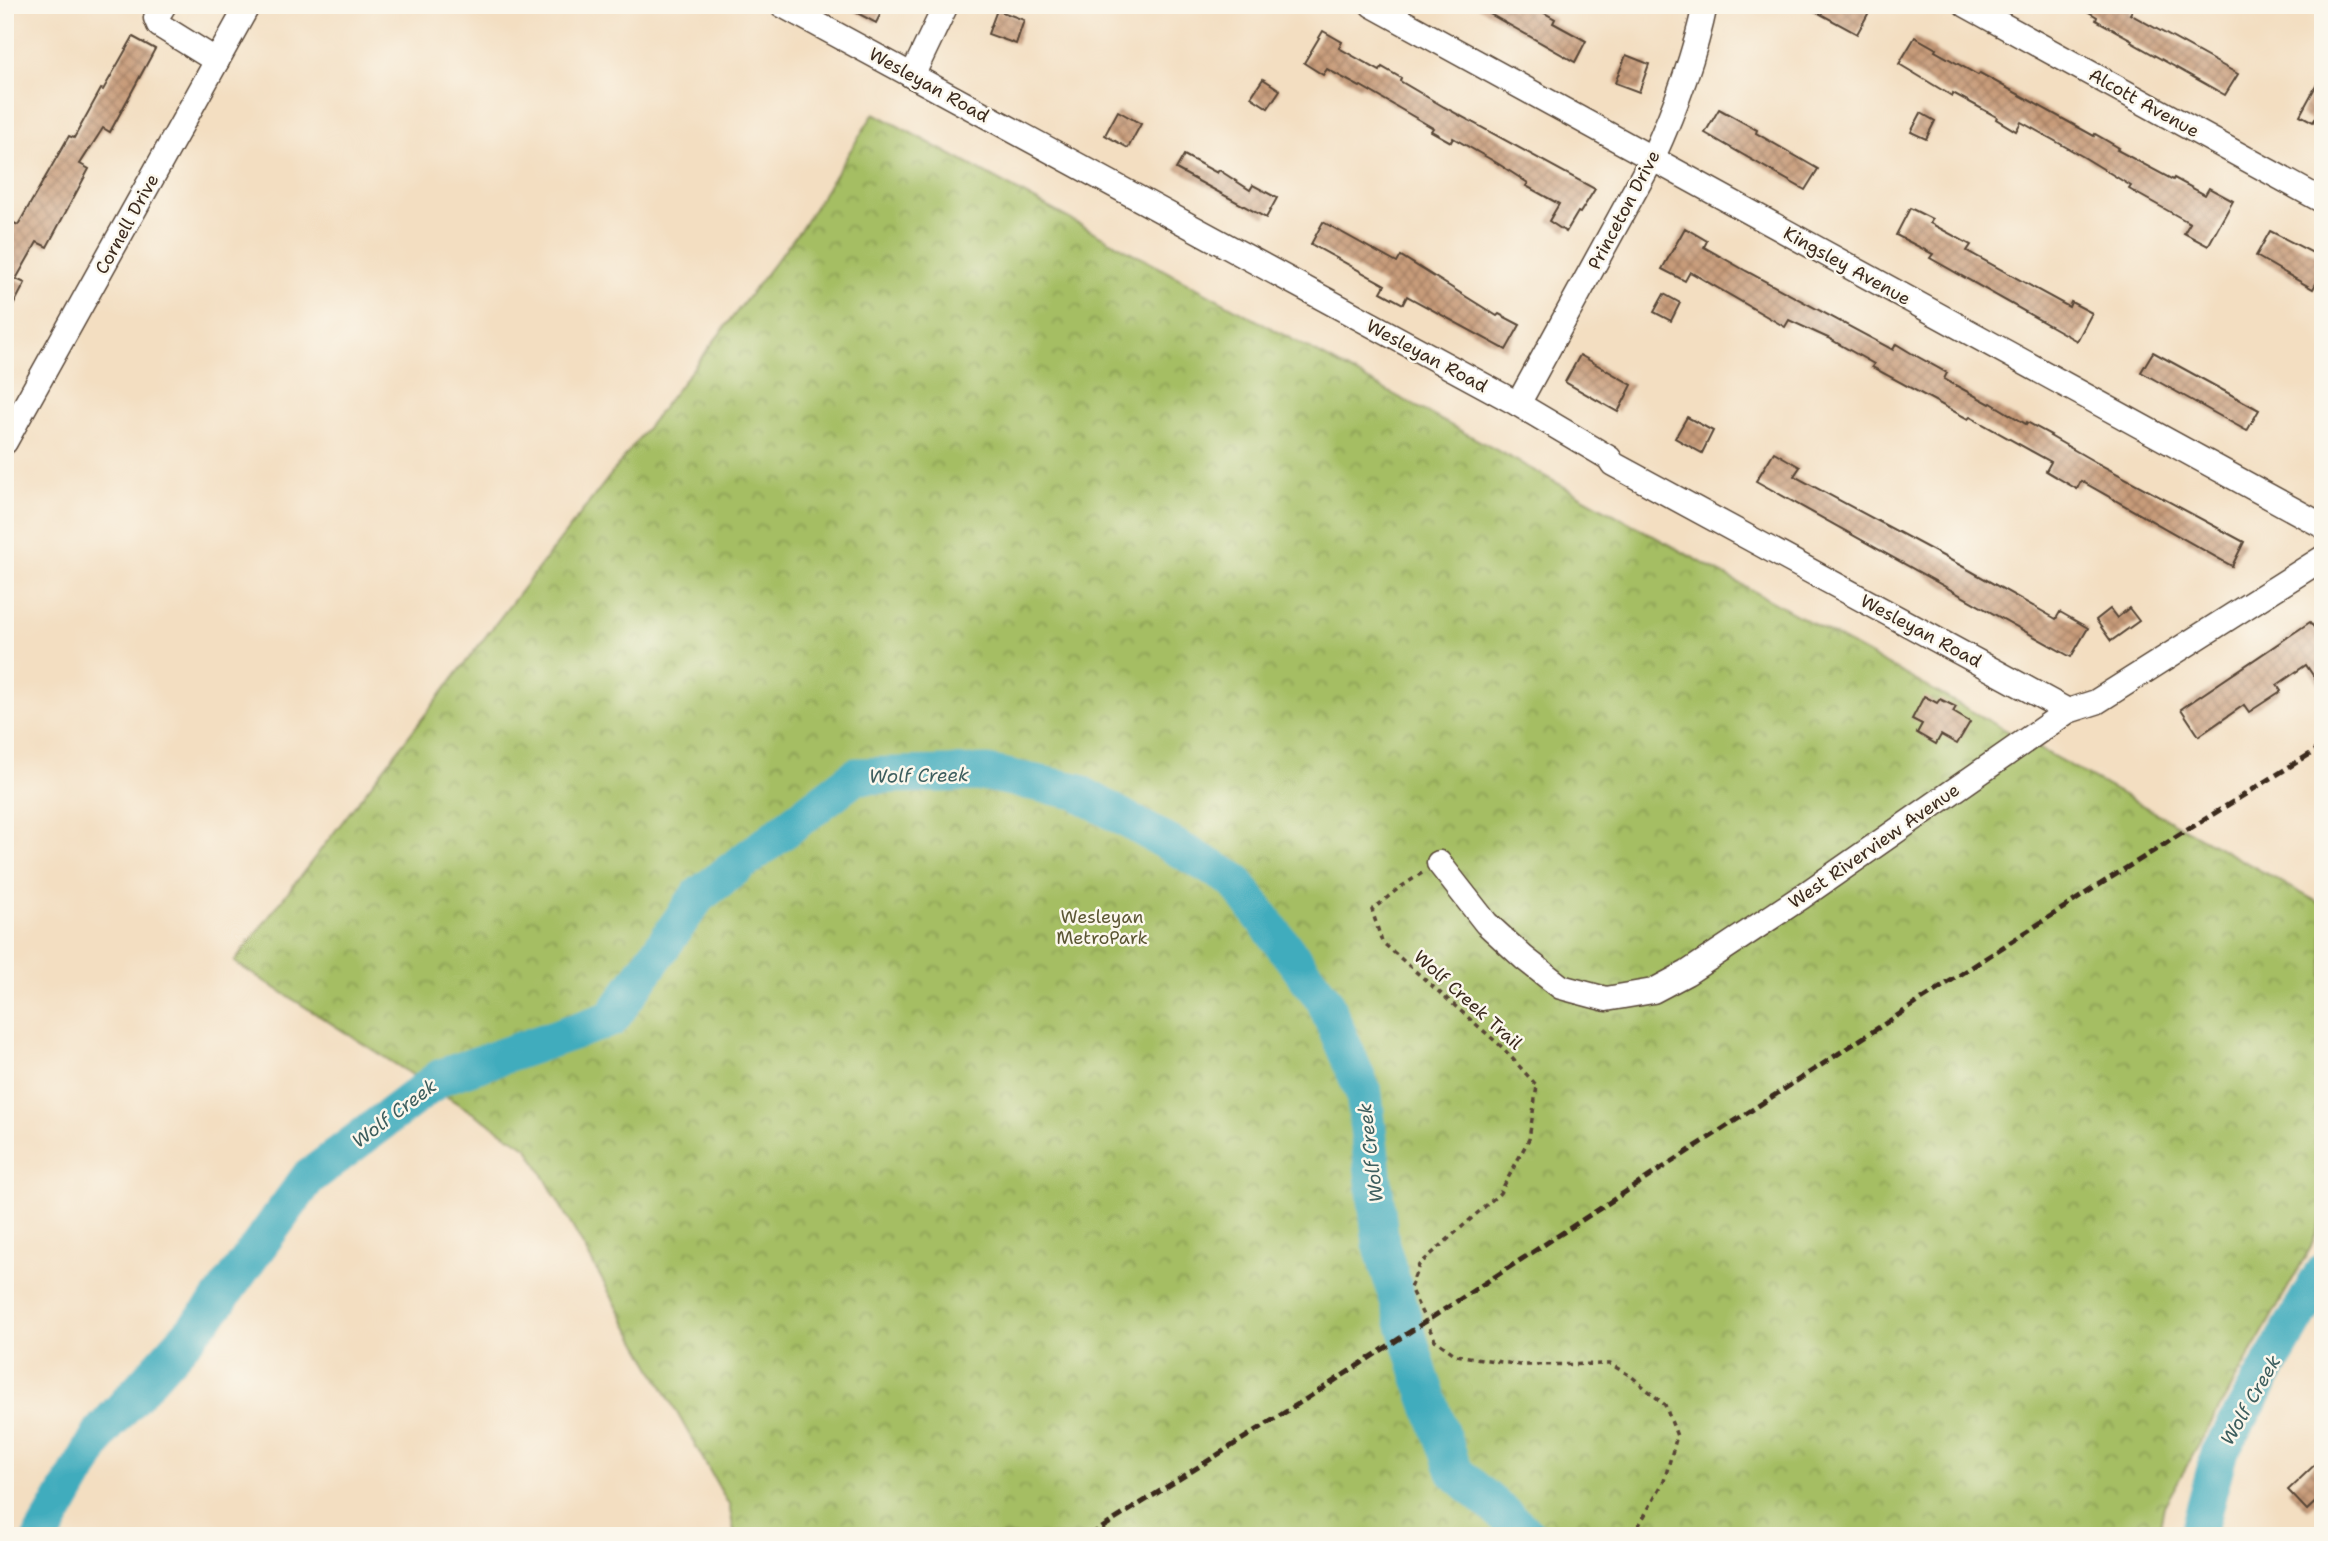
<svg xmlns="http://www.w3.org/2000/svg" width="2328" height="1541" font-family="'Shantell Sans',sans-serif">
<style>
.park{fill:url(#park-crowns);stroke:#707441;stroke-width:2}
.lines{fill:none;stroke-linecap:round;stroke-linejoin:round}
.river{stroke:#3facbd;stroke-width:37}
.building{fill:url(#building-cross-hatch)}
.minor-casing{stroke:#574536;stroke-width:27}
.path{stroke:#574536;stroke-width:3.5;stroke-dasharray:5 5;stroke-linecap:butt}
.minor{stroke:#fff;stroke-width:24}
.rail{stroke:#3b2a1e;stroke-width:5;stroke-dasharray:10 5;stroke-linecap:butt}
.labels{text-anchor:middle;stroke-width:5;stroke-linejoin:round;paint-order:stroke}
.street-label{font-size:18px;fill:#3b2a1e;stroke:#fbf7ec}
.park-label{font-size:18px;fill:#5b5633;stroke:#fbf7ec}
.water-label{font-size:19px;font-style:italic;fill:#3d5e5e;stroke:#fbf7ec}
</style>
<defs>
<pattern id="park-crowns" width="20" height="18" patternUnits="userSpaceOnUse" patternTransform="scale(1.75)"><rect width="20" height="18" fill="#a5be64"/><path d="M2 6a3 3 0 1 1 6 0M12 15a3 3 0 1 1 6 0" fill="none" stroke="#889b52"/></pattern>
<pattern id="building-cross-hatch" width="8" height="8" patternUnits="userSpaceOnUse" patternTransform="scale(1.75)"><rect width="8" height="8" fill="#c89c7a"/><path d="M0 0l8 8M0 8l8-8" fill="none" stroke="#a47f63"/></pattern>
</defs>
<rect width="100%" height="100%" fill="#fbf7ec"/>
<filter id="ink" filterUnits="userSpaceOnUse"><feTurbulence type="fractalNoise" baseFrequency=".0143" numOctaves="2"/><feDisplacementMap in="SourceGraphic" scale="14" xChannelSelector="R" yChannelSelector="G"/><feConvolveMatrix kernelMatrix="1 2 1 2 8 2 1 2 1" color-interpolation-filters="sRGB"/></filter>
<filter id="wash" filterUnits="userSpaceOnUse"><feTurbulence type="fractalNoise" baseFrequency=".00686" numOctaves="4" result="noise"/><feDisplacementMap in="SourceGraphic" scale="28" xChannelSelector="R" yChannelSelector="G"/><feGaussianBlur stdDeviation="1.57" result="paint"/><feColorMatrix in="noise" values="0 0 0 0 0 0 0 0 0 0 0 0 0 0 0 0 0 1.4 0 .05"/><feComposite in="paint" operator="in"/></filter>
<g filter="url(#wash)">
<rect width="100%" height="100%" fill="#f3dec1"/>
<path class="park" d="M874,113L1570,490L2323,905V1214L2311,1247L2164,1506L2158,1536H735L729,1505L528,1148L234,962L803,226Z"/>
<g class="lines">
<g class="river">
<path d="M42,1536L101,1432L215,1306L308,1178L441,1077L611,1019L698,896L856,776L987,773L1076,791L1234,880L1324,1000L1364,1094L1381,1244L1421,1378L1455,1472L1529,1536"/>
<path d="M2197,1536L2219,1454L2323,1272"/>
</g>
</g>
<g id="blocks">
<g class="building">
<path d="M842,5H885L876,23Z"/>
<path d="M1474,5H1530L1555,19L1553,23L1586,41L1575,62Z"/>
<path d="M1804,5H1857L1869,12L1857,34Z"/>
<path d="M2077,5H2135L2130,14L2238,74L2225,95L2131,42L2132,40L2096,20L2097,17Z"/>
<path d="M997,10L1024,20L1016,44L988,34Z"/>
<path d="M1323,31L1342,42L1339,48L1380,71L1382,67L1401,78L1400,81L1444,107L1595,189L1580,213L1578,212L1566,232L1549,221L1559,204L1526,186L1528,183L1497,163L1453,138L1451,142L1431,131L1433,128L1361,86L1360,87L1327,69L1323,75L1304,63Z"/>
<path d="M133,37L155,49L110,132L103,128L80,164L89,169L47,247L37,242L16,279L25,283L5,321V233L12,222L18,225L69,136L74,138L101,89L103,90Z"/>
<path d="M1915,37L1936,49L1935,51L1978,75L1980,73L2094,136L2095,134L2119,148L2117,150L2173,180L2174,178L2205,195L2209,188L2233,201L2208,246L2184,233L2190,223L2129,189L2131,186L2082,156L2021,122L2016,131L1996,119L1997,117L1953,93L1952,96L1942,90L1899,64Z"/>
<path d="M1626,55L1649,64L1639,92L1615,83Z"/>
<path d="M2323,73V120L2317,116L2313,122L2300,115Z"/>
<path d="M1263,79L1280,90L1268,108L1251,97Z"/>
<path d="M1719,109L1757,130L1756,133L1818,169L1805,190L1705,133Z"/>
<path d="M1118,111L1141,124L1128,148L1105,135Z"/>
<path d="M1921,113L1935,121L1926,139L1911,132Z"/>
<path d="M1184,155L1217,173L1219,170L1250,190L1253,185L1277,198L1266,218L1176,169Z"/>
<path d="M1910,208L1932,219L1930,223L1971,245L1967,251L2069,307L2071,302L2092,313L2077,341L1930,258L1933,254L1896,235Z"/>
<path d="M1323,222L1397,263L1401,256L1497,316L1499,314L1520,325L1506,350L1407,296L1403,304L1381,292L1385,285L1311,244Z"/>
<path d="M1685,228L1707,241L1704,247L1746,271L1893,350L1896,344L1911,353L1947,373L1944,379L1990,404L1991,403L2026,424L2027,422L2051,435L2050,436L2097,463L2244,542L2232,566L2081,481L2077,489L2046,471L2051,462L1970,417L1968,419L1872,367L1874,364L1828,338L1789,320L1785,327L1690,272L1685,281L1662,269Z"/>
<path d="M2270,231L2323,258V271L2313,289L2256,256Z"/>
<path d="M1664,294L1680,303L1671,321L1654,312Z"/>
<path d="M2153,352L2259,410L2247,431L2141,372Z"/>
<path d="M1580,355L1632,385L1618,412L1565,382Z"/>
<path d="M1687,417L1713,431L1702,453L1675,438Z"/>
<path d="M1774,452L1800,467L1794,476L1969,570L2056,619L2060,612L2088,628L2071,657L1756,481Z"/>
<path d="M2129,608L2139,621L2111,641L2096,620L2110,609L2117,618Z"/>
<path d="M2310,622L2323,640V690L2306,665L2277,685L2281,691L2249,712L2244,705L2199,736L2181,709Z"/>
<path d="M1924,696L1937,703L1940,699L1956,707L1953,712L1970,722L1957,744L1941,735L1936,744L1917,733L1922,724L1912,719Z"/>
<path d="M2323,1457V1495L2307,1510L2288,1490Z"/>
</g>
</g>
</g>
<g filter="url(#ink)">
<use href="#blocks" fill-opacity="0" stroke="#574536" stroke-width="2"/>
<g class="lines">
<g class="minor-casing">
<g id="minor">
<path d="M164,5L156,18L159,25L217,61"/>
<path d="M782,5L1518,404L1609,458L1613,464L2068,711"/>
<path d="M1372,5L2323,526"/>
<path d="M1966,5L2323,201"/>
<path d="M912,76L946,5"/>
<path d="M1518,404L1652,159C1675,109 1694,59 1705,5"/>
<path d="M5,442L248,5"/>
<path d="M1439,863L1486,923L1524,958L1561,987L1606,999L1653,991L1687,973L1803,896L2068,711L2096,702L2323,558"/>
</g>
</g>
<g class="path">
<path d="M1422,873L1399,888L1372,910L1382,942L1502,1047L1537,1086L1529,1139L1500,1193L1419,1265L1410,1288L1435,1340L1456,1355L1520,1365L1610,1364L1631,1376L1665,1405L1677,1436L1664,1481L1633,1536"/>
<path d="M2320,1536L2323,1533"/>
</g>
<use href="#minor" class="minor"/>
<path class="rail" d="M1089,1536L1317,1392L2094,888L2323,746"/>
</g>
</g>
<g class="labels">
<g class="street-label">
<text transform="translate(929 85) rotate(29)" y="6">Wesleyan Road</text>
<text transform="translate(2144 103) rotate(29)" y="6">Alcott Avenue</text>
<text transform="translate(1624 210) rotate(-62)" y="6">Princeton Drive</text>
<text transform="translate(127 224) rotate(-61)" y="6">Cornell Drive</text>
<text transform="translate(1847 266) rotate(29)" y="6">Kingsley Avenue</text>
<text transform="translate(1427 356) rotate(28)" y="6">Wesleyan Road</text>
<text transform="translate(1921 631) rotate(28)" y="6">Wesleyan Road</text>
<text transform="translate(1874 846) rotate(-35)" y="6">West Riverview Avenue</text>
<text transform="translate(1468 1000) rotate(42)" y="6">Wolf Creek Trail</text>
</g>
<g class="park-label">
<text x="1102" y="923">Wesleyan<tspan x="1102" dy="21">MetroPark</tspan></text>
</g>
<g class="water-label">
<text transform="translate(919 775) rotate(-1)" y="7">Wolf Creek</text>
<text transform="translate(394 1113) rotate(-37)" y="7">Wolf Creek</text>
<text transform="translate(1370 1153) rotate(-97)" y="7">Wolf Creek</text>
<text transform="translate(2250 1400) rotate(-60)" y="7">Wolf Creek</text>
</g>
</g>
<rect width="2328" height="1541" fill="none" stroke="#fbf7ec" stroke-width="28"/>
</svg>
